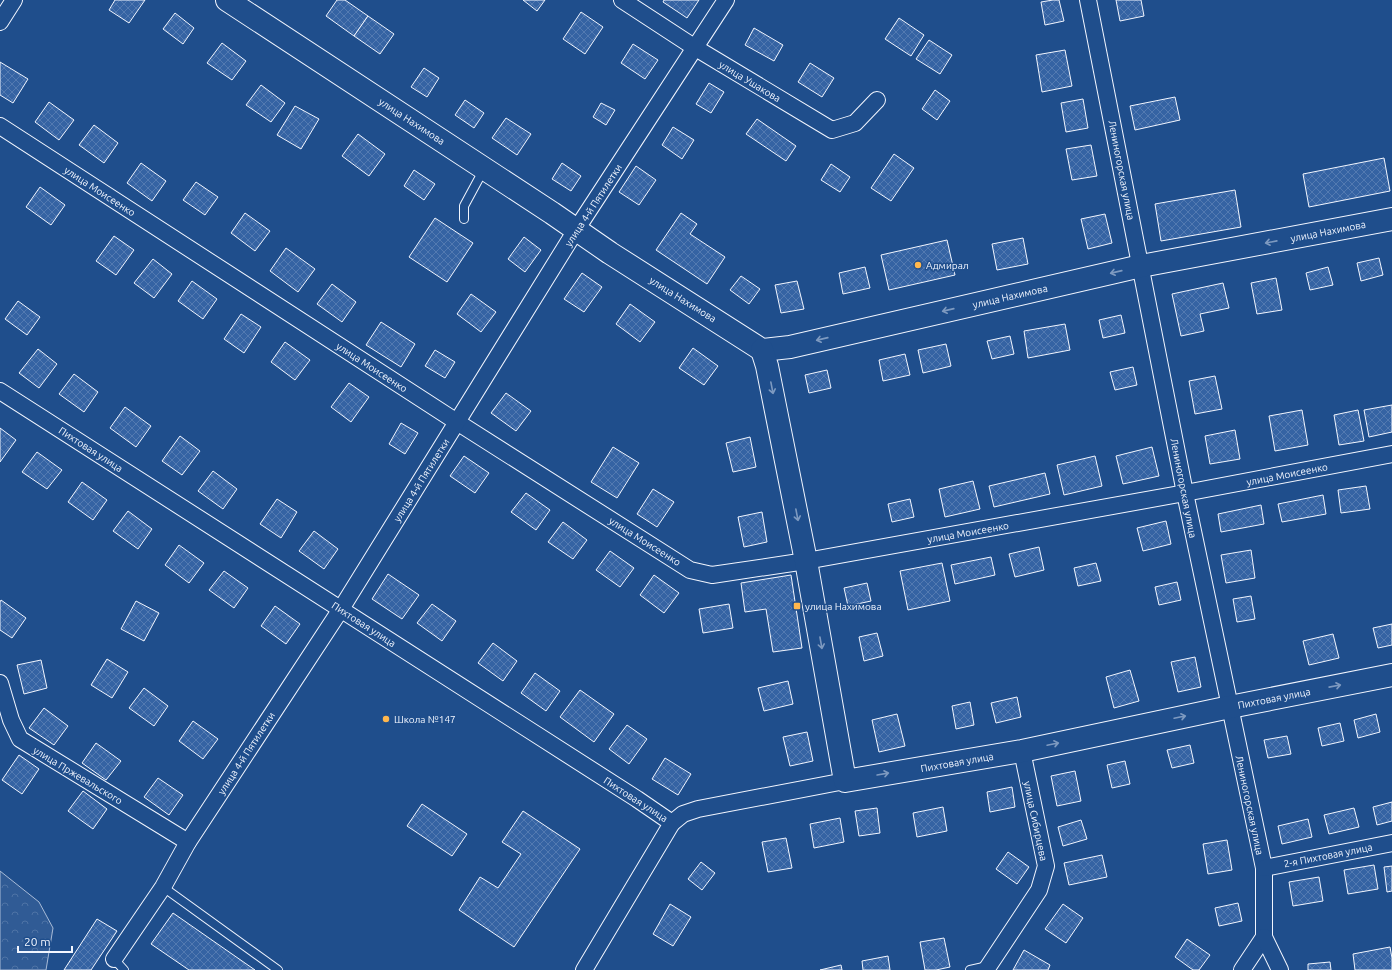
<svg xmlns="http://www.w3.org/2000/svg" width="1392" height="970" font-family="Ubuntu,sans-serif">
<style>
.forest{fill:url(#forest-crowns);stroke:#a8bbd7}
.building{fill:url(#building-cross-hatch);stroke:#f2f6ff}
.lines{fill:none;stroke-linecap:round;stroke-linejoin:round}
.lane-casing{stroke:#f2f6ff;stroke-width:10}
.street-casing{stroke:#f2f6ff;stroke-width:18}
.secondary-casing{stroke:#f2f6ff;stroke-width:24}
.lane{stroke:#1f4e8c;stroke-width:8}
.street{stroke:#1f4e8c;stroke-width:16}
.secondary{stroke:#1f4e8c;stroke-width:22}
.oneway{stroke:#7e9ac0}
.poi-dot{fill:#ffb74d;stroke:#1f4e8c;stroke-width:1.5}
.labels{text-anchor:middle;stroke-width:3;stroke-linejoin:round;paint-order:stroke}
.street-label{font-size:10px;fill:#f2f6ff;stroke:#1f4e8c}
.poi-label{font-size:10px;fill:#f2f6ff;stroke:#1f4e8c;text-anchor:start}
</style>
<defs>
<pattern id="forest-crowns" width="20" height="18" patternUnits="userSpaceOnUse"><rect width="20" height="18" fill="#305b95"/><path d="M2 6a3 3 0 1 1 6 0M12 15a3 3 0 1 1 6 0" fill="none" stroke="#4e73a5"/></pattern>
<pattern id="building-cross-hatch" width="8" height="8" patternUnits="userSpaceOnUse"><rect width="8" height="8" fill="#3563a3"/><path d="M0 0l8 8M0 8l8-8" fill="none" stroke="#537ab1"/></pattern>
</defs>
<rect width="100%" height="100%" fill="#1f4e8c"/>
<path class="forest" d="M0,871L39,902L53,928L46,970H0Z"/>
<g class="building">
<path d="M115,0H145L129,23L109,10Z"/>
<path d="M337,0H345L368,16L354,36L326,16Z"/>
<path d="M523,0H545L537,11Z"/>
<path d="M664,0H699L687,18L663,2Z"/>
<path d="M1053,0H1059L1064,21L1045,25L1041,2Z"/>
<path d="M1116,0H1141L1144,16L1120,21Z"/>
<path d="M581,12L603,27L585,54L563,39Z"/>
<path d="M175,13L194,28L183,44L163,29Z"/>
<path d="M368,16L394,34L380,54L354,36Z"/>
<path d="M899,18L924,35L911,56L885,39Z"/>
<path d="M754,28L783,45L774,61L745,45Z"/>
<path d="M929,40L952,55L940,74L916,59Z"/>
<path d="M222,43L246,61L232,80L207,63Z"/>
<path d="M633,44L658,60L645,79L621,63Z"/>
<path d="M1065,50L1072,86L1042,92L1036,55Z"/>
<path d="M0,62L28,79L13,103L0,95Z"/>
<path d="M810,63L834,78L822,97L798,82Z"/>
<path d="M424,68L439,78L427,97L411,87Z"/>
<path d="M709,83L724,92L711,113L696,104Z"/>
<path d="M261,85L285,103L271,122L246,105Z"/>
<path d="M935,90L950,101L937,120L922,109Z"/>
<path d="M1175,97L1180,120L1135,130L1130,106Z"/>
<path d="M1083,99L1088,128L1066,132L1061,103Z"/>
<path d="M465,100L484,113L474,128L455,115Z"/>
<path d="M49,102L74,120L59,140L35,122Z"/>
<path d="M601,103L615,110L606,125L593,117Z"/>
<path d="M295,106L319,119L301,149L277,135Z"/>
<path d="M506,118L531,134L517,155L492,138Z"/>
<path d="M757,119L796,146L786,161L746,134Z"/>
<path d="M94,125L118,143L104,163L79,145Z"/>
<path d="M673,127L694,140L682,159L662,145Z"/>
<path d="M358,134L385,154L369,176L342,156Z"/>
<path d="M1091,145L1097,176L1072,180L1066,149Z"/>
<path d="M894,154L914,168L891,201L871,188Z"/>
<path d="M1384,158L1390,191L1309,207L1303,174Z"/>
<path d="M141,163L166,181L152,201L127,183Z"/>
<path d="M562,163L581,176L571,191L552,179Z"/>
<path d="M831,164L850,177L840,192L821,180Z"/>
<path d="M636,166L656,180L639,205L619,192Z"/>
<path d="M414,170L435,184L424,200L404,186Z"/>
<path d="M196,182L218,197L205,215L183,200Z"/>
<path d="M40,187L65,205L51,225L26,207Z"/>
<path d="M1235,190L1241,227L1161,241L1155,204Z"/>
<path d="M245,213L270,231L255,251L231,233Z"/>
<path d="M681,213L697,224L690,234L725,257L707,284L656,250Z"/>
<path d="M1105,214L1112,243L1088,249L1081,219Z"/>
<path d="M435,218L473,243L447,282L409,257Z"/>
<path d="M114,236L134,250L116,275L96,261Z"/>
<path d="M524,237L541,250L525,272L508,259Z"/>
<path d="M1023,238L1028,264L997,270L992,244Z"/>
<path d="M947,240L955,275L889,290L881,255Z"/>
<path d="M286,248L315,269L298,292L270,271Z"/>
<path d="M1379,258L1383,275L1361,281L1357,263Z"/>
<path d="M153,259L172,274L154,298L134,283Z"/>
<path d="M865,267L870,288L843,294L839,273Z"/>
<path d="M1328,267L1333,285L1310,290L1306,273Z"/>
<path d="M582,273L602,287L584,312L564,299Z"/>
<path d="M741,276L760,289L749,304L730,290Z"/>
<path d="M1276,278L1282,310L1257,314L1251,283Z"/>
<path d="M192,281L217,299L203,319L178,301Z"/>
<path d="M797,281L804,309L781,313L775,285Z"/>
<path d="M1223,283L1229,308L1200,314L1204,331L1181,336L1172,294Z"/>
<path d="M332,284L356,302L342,322L317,304Z"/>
<path d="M471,294L496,312L481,332L457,314Z"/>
<path d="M18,301L40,317L27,335L5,319Z"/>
<path d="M630,304L655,322L640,342L616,324Z"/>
<path d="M241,314L261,327L244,353L224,339Z"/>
<path d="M1121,315L1125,333L1103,338L1099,320Z"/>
<path d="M381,322L415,344L401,367L366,345Z"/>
<path d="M1065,324L1070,350L1028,358L1024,331Z"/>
<path d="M1010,336L1014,354L992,359L987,341Z"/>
<path d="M285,342L310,360L295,380L271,362Z"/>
<path d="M946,344L951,366L923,373L918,350Z"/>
<path d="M693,348L718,366L704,385L679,368Z"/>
<path d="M38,349L57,364L39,388L19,373Z"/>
<path d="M435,350L455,362L445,378L425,366Z"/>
<path d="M905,354L910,375L883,381L879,360Z"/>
<path d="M1133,367L1137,385L1115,390L1110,372Z"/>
<path d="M827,370L831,388L809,393L805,375Z"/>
<path d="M74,374L98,392L84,412L59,394Z"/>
<path d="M1215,376L1222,409L1195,414L1189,381Z"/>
<path d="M349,383L369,397L351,422L331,407Z"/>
<path d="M506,393L531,411L516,431L491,413Z"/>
<path d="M1392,405V432L1369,437L1364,410Z"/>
<path d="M125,407L151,426L136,447L110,428Z"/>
<path d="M1302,410L1308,445L1275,451L1269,416Z"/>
<path d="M1358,410L1364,441L1339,445L1334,415Z"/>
<path d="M401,423L418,433L405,454L389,444Z"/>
<path d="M0,428L16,440L0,462Z"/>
<path d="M1235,430L1240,459L1210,464L1205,436Z"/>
<path d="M180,436L200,451L182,475L162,461Z"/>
<path d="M750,437L756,467L733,472L726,443Z"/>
<path d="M613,447L639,463L617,498L591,482Z"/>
<path d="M1152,447L1159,476L1123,484L1116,456Z"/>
<path d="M37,452L62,470L47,489L22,472Z"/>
<path d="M464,456L489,473L475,493L450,476Z"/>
<path d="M1095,456L1102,486L1064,495L1057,465Z"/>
<path d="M213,471L237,489L223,509L198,491Z"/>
<path d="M1045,473L1050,494L994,507L989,486Z"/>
<path d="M973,481L980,509L945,517L939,489Z"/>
<path d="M82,482L107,500L93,520L68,502Z"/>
<path d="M1366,486L1370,509L1341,513L1338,490Z"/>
<path d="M653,489L674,502L657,527L637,514Z"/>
<path d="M526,493L550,510L536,530L511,512Z"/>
<path d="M1323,495L1326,514L1282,522L1278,504Z"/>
<path d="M277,499L297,512L281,538L260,524Z"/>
<path d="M910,499L914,517L892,522L888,504Z"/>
<path d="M1261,505L1264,524L1221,532L1218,514Z"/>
<path d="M128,511L152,529L138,549L113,531Z"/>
<path d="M762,512L767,542L744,547L738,517Z"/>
<path d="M1166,521L1171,544L1143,551L1137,528Z"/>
<path d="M563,522L587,540L573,559L548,542Z"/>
<path d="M314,531L338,549L324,569L299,551Z"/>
<path d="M179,545L204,563L189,583L165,565Z"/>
<path d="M1039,547L1044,570L1015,577L1009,554Z"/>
<path d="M1251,550L1255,578L1226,583L1221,555Z"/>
<path d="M610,551L634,568L620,587L596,570Z"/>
<path d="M991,557L995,575L955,584L951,565Z"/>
<path d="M942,563L950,601L908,610L900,571Z"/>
<path d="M1096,563L1101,581L1078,586L1074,568Z"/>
<path d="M224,571L248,588L234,608L209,590Z"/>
<path d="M388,574L419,595L402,619L372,599Z"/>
<path d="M654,575L679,593L664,613L640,595Z"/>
<path d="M791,575L802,648L773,652L766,609L745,612L741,583Z"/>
<path d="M1177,582L1181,600L1159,605L1155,587Z"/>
<path d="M867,583L871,601L848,606L844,588Z"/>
<path d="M1251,596L1255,619L1237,622L1233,599Z"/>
<path d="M1,600L26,618L12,638L0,630V602Z"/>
<path d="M136,601L159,613L144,641L121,629Z"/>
<path d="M432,604L456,621L442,641L417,623Z"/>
<path d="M729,604L733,628L703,633L699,609Z"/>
<path d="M275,606L300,624L286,644L261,626Z"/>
<path d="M1392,624V645L1378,648L1373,628Z"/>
<path d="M877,633L883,656L864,661L859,637Z"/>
<path d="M1333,634L1339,658L1309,665L1303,641Z"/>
<path d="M493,643L517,661L503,681L478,663Z"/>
<path d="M1195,657L1201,687L1178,692L1171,662Z"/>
<path d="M107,659L128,672L112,698L91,685Z"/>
<path d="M41,660L47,688L24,694L17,665Z"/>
<path d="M1130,670L1139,701L1114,708L1106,677Z"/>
<path d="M535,673L560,691L546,711L521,693Z"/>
<path d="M788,681L793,704L764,711L758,688Z"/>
<path d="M144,688L168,706L154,726L129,708Z"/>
<path d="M580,690L614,714L594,742L560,717Z"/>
<path d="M1017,697L1021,717L996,723L991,703Z"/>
<path d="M970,702L974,725L956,729L952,706Z"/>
<path d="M44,708L68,726L54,745L29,728Z"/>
<path d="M897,714L905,746L879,752L872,720Z"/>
<path d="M1376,714L1380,732L1358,738L1354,720Z"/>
<path d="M193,721L218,739L203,759L179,741Z"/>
<path d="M1340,723L1344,741L1322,746L1318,728Z"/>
<path d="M627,725L647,739L629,764L609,749Z"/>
<path d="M807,732L813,761L790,766L783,737Z"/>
<path d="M1287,736L1291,754L1268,758L1264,740Z"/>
<path d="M96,743L121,761L106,780L82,763Z"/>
<path d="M1190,745L1194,763L1172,768L1167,750Z"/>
<path d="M19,755L39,769L22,794L2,780Z"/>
<path d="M665,758L691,774L678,795L652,779Z"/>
<path d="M1125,761L1130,784L1112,788L1107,765Z"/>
<path d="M1075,771L1081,801L1057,806L1051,776Z"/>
<path d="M158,778L183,795L169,815L144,797Z"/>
<path d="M1012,787L1015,807L990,812L987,792Z"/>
<path d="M83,791L107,809L93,829L68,811Z"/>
<path d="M1392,802V821L1377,825L1373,807Z"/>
<path d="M422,804L467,834L452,856L407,826Z"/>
<path d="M943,807L947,831L917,837L913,813Z"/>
<path d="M877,808L880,833L859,836L855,811Z"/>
<path d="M1354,808L1359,827L1329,834L1324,815Z"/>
<path d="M523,811L580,849L514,947L459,910L480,877L498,888L521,854L502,842Z"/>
<path d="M840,818L844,842L814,848L810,824Z"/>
<path d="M1308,819L1312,837L1282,844L1278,826Z"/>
<path d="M1081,820L1087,839L1063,846L1058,827Z"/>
<path d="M786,838L792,868L768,872L762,842Z"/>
<path d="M1227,840L1232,870L1208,874L1203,844Z"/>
<path d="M1008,852L1029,867L1017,884L996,869Z"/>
<path d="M1102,855L1107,877L1069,885L1064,863Z"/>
<path d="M701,862L715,873L702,890L688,879Z"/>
<path d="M1374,865L1378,889L1348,894L1344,870Z"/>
<path d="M1392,866V891L1387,892L1384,867Z"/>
<path d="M1319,877L1323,901L1293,906L1289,882Z"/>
<path d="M1238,903L1242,921L1219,926L1215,908Z"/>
<path d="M670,904L691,917L673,946L653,934Z"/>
<path d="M1063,904L1083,918L1066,943L1045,929Z"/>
<path d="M173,913L255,970H189L151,944Z"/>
<path d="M97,919L117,931L91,970H64Z"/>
<path d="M944,938L950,967L936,970H925L920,942Z"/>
<path d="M1187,939L1210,955L1199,970H1193L1175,957Z"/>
<path d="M1390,947L1392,958V970H1355L1353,954Z"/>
<path d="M1024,950L1050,965L1048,970H1013Z"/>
<path d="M888,956L890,970H863L862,961Z"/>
<path d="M1330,962L1331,970H1308V964Z"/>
<path d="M841,965L842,970H820Z"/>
</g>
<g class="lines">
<g class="lane-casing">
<g id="lane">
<path d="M464,219V206L484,169"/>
<path d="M163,887L278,970"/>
<path d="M114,959L124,970"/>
<path d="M970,970L988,966"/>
</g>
</g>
<g class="street-casing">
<g id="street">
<path d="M622,0L694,47L832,130L855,123L877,100"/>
<path d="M1088,0L1185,493L1264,868V937L1242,970"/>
<path d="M0,22L14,0"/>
<path d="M0,126L457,422L690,570L712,575L806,561L1185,493L1392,454"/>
<path d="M0,391L637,799L672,823L683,814L698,809L845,781"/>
<path d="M0,683L11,720L20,739L188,842"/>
<path d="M1264,868L1392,843"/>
<path d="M1264,937L1280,970"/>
<path d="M114,959L163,887L188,842L341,609L576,230L726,0"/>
<path d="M584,970L672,823"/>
<path d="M986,970L1039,890L1046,866L1022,751"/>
</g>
</g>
<g class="secondary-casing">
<g id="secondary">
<path d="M227,0L552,213L610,253L762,350L790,347L1141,266L1392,219"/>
<path d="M762,350L767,366L806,561L845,781L1022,751L1230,707L1392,675"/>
</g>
</g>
<use href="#lane" class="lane"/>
<use href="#street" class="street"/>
<use href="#secondary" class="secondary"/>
</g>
<defs><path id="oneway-shaft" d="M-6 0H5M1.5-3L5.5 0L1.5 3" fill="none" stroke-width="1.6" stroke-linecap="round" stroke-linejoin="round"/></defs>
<g class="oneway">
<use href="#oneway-shaft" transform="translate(1271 242) rotate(169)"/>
<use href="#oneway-shaft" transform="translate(1116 272) rotate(167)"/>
<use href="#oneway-shaft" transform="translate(948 310) rotate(167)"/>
<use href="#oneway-shaft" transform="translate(822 339) rotate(167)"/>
<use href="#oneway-shaft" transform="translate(772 388) rotate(79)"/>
<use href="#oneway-shaft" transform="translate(797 515) rotate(79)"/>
<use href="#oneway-shaft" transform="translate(821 643) rotate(80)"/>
<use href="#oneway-shaft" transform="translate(1335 686) rotate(-11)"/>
<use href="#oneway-shaft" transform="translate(1180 717) rotate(-12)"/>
<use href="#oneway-shaft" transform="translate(1053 744) rotate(-12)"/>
<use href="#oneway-shaft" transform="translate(883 774) rotate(-10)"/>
</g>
<g class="poi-dot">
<circle cx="918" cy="265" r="4"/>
<rect x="793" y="602" width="8" height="8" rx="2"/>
<circle cx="386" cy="719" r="4"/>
</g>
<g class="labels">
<g class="street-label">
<text transform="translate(750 81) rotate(31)" y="4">улица Ушакова</text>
<text transform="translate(412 121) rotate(33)" y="4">улица Нахимова</text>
<text transform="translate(1122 170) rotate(79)" y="4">Лениногорская улица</text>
<text transform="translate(100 191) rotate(33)" y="4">улица Моисеенко</text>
<text transform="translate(593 205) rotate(-57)" y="4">улица 4-й Пятилетки</text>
<text transform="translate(1328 231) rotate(-11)" y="4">улица Нахимова</text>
<text transform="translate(1010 296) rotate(-13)" y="4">улица Нахимова</text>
<text transform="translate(683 299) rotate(32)" y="4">улица Нахимова</text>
<text transform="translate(372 367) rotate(33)" y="4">улица Моисеенко</text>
<text transform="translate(91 449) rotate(33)" y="4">Пихтовая улица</text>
<text transform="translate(1287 474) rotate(-11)" y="4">улица Моисеенко</text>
<text transform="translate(421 480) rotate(-58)" y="4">улица 4-й Пятилетки</text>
<text transform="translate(1184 488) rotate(79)" y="4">Лениногорская улица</text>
<text transform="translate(968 532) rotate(-10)" y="4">улица Моисеенко</text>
<text transform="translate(645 541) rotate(32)" y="4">улица Моисеенко</text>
<text transform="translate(364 624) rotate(33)" y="4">Пихтовая улица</text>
<text transform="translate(1274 698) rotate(-11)" y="4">Пихтовая улица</text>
<text transform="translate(246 753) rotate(-57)" y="4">улица 4-й Пятилетки</text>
<text transform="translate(957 762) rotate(-10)" y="4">Пихтовая улица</text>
<text transform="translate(78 775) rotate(31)" y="4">улица Пржевальского</text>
<text transform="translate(636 799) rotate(33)" y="4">Пихтовая улица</text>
<text transform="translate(1250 805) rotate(78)" y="4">Лениногорская улица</text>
<text transform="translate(1036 821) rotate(78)" y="4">улица Сибирцева</text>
<text transform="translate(1328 855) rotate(-11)" y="4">2-я Пихтовая улица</text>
</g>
<g class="poi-label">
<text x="926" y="269">Адмирал</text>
<text x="805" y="610">улица Нахимова</text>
<text x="394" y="723">Школа №147</text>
</g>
</g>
<path d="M18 946v6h54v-6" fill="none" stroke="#f2f6ff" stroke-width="2"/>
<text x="24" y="946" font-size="12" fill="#f2f6ff" stroke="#1f4e8c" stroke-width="3" paint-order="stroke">20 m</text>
</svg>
